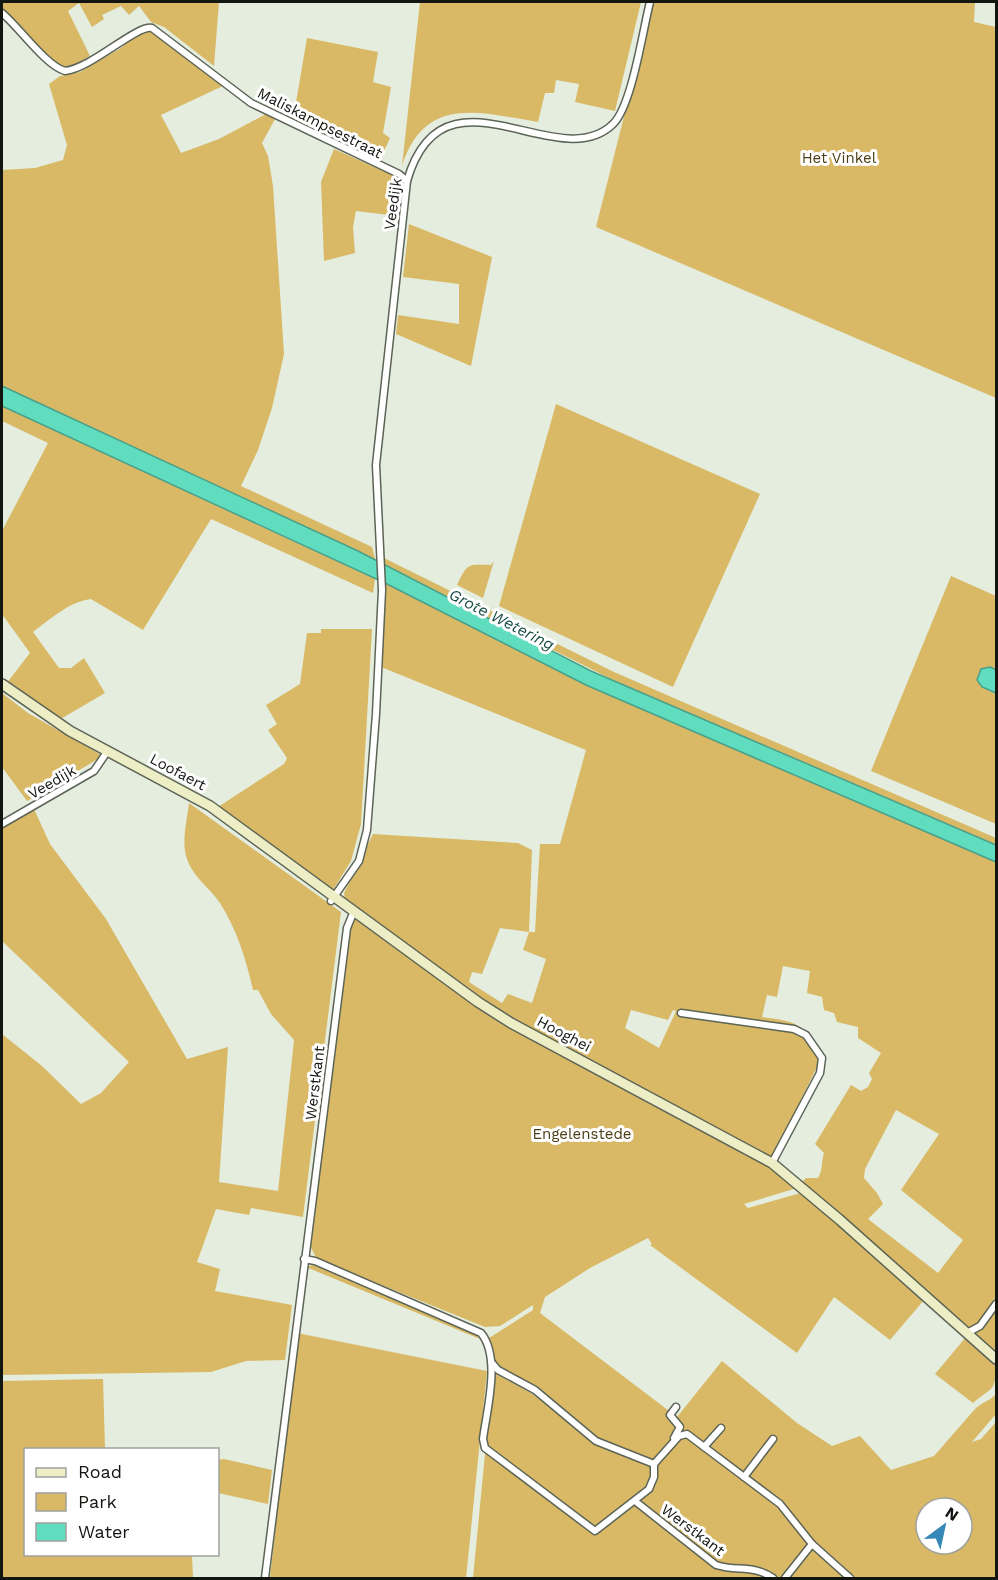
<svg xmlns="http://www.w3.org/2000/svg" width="998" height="1580" font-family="'Work Sans',sans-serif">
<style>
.green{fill:#d9b965;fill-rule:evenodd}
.water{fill:#60dcbe;stroke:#49a08a;stroke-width:1.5}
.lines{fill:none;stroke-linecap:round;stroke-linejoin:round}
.street-casing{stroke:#5c6457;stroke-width:9}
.secondary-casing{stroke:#5c6457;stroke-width:12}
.street{stroke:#fff;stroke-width:6}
.secondary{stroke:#edeec5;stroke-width:9}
.labels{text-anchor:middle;stroke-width:6;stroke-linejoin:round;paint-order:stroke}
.street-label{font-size:15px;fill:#121510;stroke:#fff}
.park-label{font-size:15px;fill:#4b3d15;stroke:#fff}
.water-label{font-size:16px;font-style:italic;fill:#174c40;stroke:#fff}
</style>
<rect width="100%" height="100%" fill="#e4edde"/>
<g class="green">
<path d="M2,2H219L214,66L164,27L151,22L139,6L129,15L121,6L102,15L104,19L92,27L79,3L68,11L90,56L70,67H57L2,11Z"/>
<path d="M420,2H641L615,111L575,102L579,84L556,80L554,93H545L538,122C481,113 425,94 402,166Z"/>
<path d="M653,2H975L974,22L996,27V398L596,227Z"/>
<path d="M151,31L225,85L161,115L181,153L219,139L266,114L275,119L262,143L268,156L273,186L284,354L272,408L258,450L241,486L372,547L376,562L2,386V170L35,168L63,160L67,145L49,84L60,76L80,72L121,48L135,33Z"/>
<path d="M307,38L378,52L373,82L391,87L383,133L390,138L380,160L293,120Z"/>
<path d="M334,149L401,179L397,216L356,211L353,227L355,253L324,261L321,182Z"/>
<path d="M409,224L492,257L471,366L396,334L398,315L459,324V284L403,277Z"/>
<path d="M556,404L760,494L673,687L499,606Z"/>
<path d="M2,406L375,579L373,593L211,519L143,630L91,599C69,602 50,619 33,632L59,668H71L84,658L105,693L64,717L58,719L6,684L30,653L2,614V531L48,443L2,421Z"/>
<path d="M382,557L614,672L996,838V845L639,693L384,565Z"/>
<path d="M494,561L483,598L457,585C468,562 468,565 491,565Z"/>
<path d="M951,576L996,596V670L989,667V691L996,693V824L871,771Z"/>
<path d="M385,583L586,685L996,862V1354L974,1334L977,1330L964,1325L802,1182L806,1178H818C823,1170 821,1162 824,1153L815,1144L851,1085L861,1091L868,1087L872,1079L869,1073L881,1053L858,1038V1027L837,1022L834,1013L824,1010L822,997L807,993L810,971L783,966L777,997L767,995L762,1017C801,1022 801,1024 823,1055L774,1154L797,1188L744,1204L748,1208L804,1192L924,1300L890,1340L834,1297L797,1353L650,1245L652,1244L648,1238L590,1268L545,1297L540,1313L677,1417L722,1361L797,1423L832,1446L860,1436L891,1470L934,1456L975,1409C982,1402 990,1401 996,1394V1414L972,1442L981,1439L996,1422V1578H473L493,1372L531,1393L568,1421L567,1415L498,1368L494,1361L489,1338L533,1310V1305L500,1326L485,1327L317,1259L309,1244L352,906L345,900L344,893L373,834L518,843L532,850L529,932H535L540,844H560L586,750L381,667ZM500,928L529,932L523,950L546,959L532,1003L508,994L502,1003L469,982L472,972L482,974ZM631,1010L668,1020L673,1010L676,1011L659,1048L625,1028ZM896,1110L939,1134L901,1190L963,1240L938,1273L868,1219L883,1204L877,1193L864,1178L865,1169ZM926,1508H962V1544H926Z"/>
<path d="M321,629H372L361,824L351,861L333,890L218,807L284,764L287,758L268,730L277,724L266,705L300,684L307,633H321Z"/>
<path d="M2,693L28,713L103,756L27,801L2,767Z"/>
<path d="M189,803L341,912L303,1217L251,1208L249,1215L216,1209L197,1262L220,1269L215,1291L292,1305L285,1360L246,1361L211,1372L2,1375V1034L42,1066L81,1104L101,1093L129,1062L2,941V829L34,809L50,844L106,919L187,1059L228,1047L219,1182L278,1191L294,1040L271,1014L258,990H253C246,959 237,930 220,903C210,888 193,877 187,859C181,843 187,820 189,803Z"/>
<path d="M313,1265L469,1328L480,1339L306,1267Z"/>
<path d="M297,1333L487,1371L466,1578H270Z"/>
<path d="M966,1337L996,1365C996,1393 991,1387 973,1403L935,1374Z"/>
<path d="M103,1379L105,1449L26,1450V1554L192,1555L193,1578H2V1381Z"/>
<path d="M224,1459L272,1470L268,1504L218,1493V1460Z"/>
</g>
<g class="water">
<path d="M2,386L358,551L591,671L996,845V862L586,685L385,583L2,406Z"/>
<path d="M990,667L996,670V693L982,687L977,680L981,669Z"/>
</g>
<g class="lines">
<g class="street-casing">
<g id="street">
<path d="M2,13C19,27 46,66 65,71C92,68 136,25 152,28L251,103L399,174L407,181"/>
<path d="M2,824L94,771L107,752"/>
<path d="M331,901L359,861L367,830L376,714L382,590L376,465L407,181C443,56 558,178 613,124C632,106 643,29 650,2"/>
<path d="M681,1013L794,1029L806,1035L822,1058L820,1073L772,1163"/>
<path d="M304,1259L315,1261L481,1333C501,1357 487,1409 483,1439L485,1448L595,1531L649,1489L654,1477V1464L679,1436L687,1434L780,1504L812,1544L850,1578"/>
<path d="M967,1333L980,1326L996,1304"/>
<path d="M492,1363L498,1370L535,1390L596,1441L654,1464"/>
<path d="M674,1438L680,1427L670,1415L676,1407"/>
<path d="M704,1447L721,1428"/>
<path d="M744,1477L773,1439"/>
<path d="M635,1501L716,1565C738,1572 752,1564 773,1578"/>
<path d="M265,1578L347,928L354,911"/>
<path d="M785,1578L812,1544"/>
</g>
</g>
<g class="secondary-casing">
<path id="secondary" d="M2,684L70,731L210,806L478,1002L511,1023L772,1163L840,1220L996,1359"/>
</g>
<use href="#street" class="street"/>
<use href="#secondary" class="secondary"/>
</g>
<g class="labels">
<g class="street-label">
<text transform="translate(320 123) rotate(27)" y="5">Maliskampsestraat</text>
<text transform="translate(393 204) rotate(-82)" y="5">Veedijk</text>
<text transform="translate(178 772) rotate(28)" y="5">Loofaert</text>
<text transform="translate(52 782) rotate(-30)" y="5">Veedijk</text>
<text transform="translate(564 1034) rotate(28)" y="5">Hooghei</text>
<text transform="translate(315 1083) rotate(-83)" y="5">Werstkant</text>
<text transform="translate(693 1530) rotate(37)" y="5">Werstkant</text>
</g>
<g class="park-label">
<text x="839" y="163">Het Vinkel</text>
<text x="582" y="1139">Engelenstede</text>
</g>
<g class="water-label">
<text transform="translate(502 619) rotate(27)" y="6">Grote Wetering</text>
</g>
</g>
<rect width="998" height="1580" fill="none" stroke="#121510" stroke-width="6"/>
<rect x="24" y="1448" width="195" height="108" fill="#ffffff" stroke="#a0a19f" stroke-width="1.5"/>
<rect x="36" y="1468" width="30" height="9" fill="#edeec5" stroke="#a0a19f" stroke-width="1.5"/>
<text x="78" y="1478" font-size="18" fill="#121510">Road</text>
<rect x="36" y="1493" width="30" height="18" fill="#d9b965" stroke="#a0a19f" stroke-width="1.5"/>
<text x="78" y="1508" font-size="18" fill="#121510">Park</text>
<rect x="36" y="1523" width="30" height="18" fill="#60dcbe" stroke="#a0a19f" stroke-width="1.5"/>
<text x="78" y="1538" font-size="18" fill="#121510">Water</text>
<g transform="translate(944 1526) rotate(33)"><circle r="28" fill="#ffffff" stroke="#a0a19f" stroke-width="1.5"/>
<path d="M0-4.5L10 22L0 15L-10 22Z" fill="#3588b8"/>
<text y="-9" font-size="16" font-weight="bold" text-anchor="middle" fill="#121510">N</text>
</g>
</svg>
